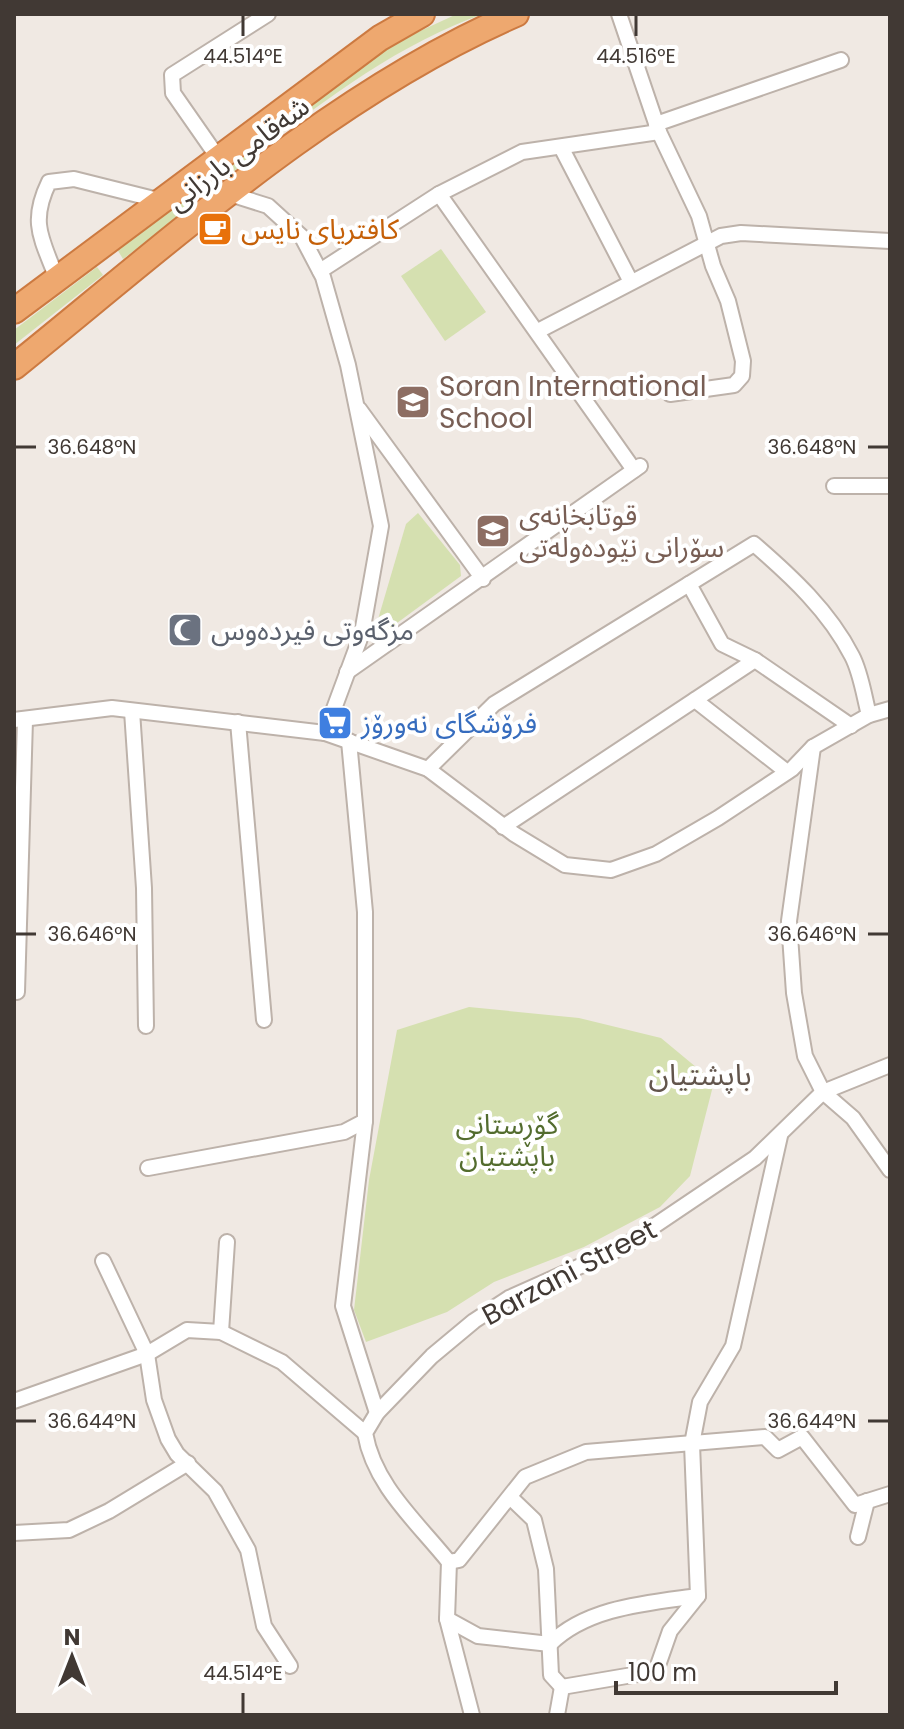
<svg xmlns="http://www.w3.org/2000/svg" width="904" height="1729" font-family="Poppins,'Noto Sans Arabic',sans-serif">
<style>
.green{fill:#d5e0b0}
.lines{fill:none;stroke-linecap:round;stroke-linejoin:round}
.street-casing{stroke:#bdb2aa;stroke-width:18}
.highway-casing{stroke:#cc7a41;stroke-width:28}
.street{stroke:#fff;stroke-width:14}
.highway{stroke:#eea86f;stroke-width:24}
.ticks{fill:none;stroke:#413934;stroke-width:3}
.labels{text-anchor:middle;stroke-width:8;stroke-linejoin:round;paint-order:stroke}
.street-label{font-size:28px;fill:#413934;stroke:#fff}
.food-label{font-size:28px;fill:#c56008;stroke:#fff;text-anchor:start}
.education-label{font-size:28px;fill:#785e54;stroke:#fff;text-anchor:start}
.worship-label{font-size:28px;fill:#5b616d;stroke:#fff;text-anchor:start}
.shop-label{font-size:28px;fill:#366cbe;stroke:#fff;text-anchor:start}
.park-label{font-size:28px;fill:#536c2e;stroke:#fff}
.neighbourhood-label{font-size:30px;fill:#62554c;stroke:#fff}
.ticks-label{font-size:20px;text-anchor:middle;fill:#413934;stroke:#fff;stroke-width:8;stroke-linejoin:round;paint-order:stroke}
</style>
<rect width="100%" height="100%" fill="#f0e9e3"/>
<g class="green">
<path d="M457,14H483C354,59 233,177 123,259L117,249L379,50Z"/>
<path d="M441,249L486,312L445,341L401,276Z"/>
<path d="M97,267L103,275L14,345V330Z"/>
<path d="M418,513L460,565L461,576L382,634L374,633L406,524Z"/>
<path d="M469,1007L579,1018L661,1038L714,1082L690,1176L660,1207L584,1247L494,1282L447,1312L366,1342L354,1310L369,1180L397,1030Z"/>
</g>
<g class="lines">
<g class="street-casing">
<g id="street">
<path d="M619,14L659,132L699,216L713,266L728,301L743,361L742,376L734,385L670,394"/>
<path d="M656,124L841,60"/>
<path d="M561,147L631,282"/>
<path d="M219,159L173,93L172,75L268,14"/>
<path d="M230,194L268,206L302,237L323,277L348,365L381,526L362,633L325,733"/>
<path d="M439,194L634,470"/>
<path d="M320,271L439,194L522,152L659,132"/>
<path d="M57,279C42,239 29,223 49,182L74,179L162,201"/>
<path d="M538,331L721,236L741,233L890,241"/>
<path d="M359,409L483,579"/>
<path d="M834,486H890"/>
<path d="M689,584L722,644L755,660L851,726"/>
<path d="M347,672L640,466"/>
<path d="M695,700L787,772"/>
<path d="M132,711L144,888L146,1026"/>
<path d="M14,720L112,708L325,733L428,769L514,834L565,865L611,870L656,854L718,818L792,769L813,747L869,715L890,709"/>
<path d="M238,722L264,1020"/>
<path d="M813,747L789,921L794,993L805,1056L823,1092L853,1118L890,1170"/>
<path d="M428,769L494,704L754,544C791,576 829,611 852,656C861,673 864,696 869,715"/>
<path d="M503,827L755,660"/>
<path d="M17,992L25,720"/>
<path d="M365,1121L343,1306L377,1413"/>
<path d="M148,1168L344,1132L365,1121V912L349,741"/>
<path d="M103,1261L147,1354L154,1400L168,1439L177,1454L215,1491L248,1550L264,1626L290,1666"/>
<path d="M221,1332L227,1242"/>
<path d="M14,1401L147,1354L187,1330L221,1332L282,1362L365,1433"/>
<path d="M510,1497L534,1520L546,1569L551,1675L562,1687"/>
<path d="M14,1533L69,1530L109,1511L188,1463"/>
<path d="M858,1537L867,1501"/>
<path d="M449,1562L459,1560L525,1477L586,1452L765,1437L778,1450L802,1437L855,1505L890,1494"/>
<path d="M447,1619L478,1636L550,1644C587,1607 648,1603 698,1596"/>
<path d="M472,1715L447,1619L449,1562C416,1521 374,1485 365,1433L377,1413L432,1356L474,1321L509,1298L623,1247L755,1158L823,1092L890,1065"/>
<path d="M557,1715L562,1687L656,1671L670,1631L698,1596L692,1444L700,1402L733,1346L780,1136"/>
</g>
</g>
<g class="highway-casing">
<g id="highway">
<path d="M14,311L380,38L422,14"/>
<path d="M14,367C169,242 333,93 516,14"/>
</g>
</g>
<use href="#street" class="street"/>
<use href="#highway" class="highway"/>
</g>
<path class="ticks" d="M243,16V36M636,16V36M16,447H36M868,447H888M16,934H36M868,934H888M16,1421H36M868,1421H888M243,1693V1713"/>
<defs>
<g id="cafe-square" transform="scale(1.8)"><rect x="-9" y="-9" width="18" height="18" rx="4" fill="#e8710a" stroke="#fff"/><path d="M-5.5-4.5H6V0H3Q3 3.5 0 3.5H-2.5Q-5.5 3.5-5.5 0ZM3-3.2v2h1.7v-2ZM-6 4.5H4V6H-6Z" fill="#fff"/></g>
<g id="school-square" transform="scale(1.8)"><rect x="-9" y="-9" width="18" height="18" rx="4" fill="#8d6e63" stroke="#fff"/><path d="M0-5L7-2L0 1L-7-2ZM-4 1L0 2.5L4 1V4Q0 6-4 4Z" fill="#fff"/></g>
<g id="mosque-square" transform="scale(1.8)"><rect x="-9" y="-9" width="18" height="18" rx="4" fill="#6b7280" stroke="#fff"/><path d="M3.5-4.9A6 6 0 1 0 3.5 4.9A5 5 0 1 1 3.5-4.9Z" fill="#fff"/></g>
<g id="supermarket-square" transform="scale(1.8)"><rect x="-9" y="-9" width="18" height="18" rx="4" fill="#3f7fe0" stroke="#fff"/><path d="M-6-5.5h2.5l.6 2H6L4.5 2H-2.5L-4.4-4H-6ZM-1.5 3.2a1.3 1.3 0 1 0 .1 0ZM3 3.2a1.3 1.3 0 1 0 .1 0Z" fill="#fff"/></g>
</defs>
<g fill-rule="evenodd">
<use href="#cafe-square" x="215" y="229"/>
<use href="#school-square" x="413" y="402"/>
<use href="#school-square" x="493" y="531"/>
<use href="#mosque-square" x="185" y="630"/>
<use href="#supermarket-square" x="335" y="723"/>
</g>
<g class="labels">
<g class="street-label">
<text transform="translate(238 153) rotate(-37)" y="10">شەقامی بارزانی</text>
<text transform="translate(569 1272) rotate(-28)" y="10">Barzani Street</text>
</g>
<g class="food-label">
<text x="241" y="239">کافتریای نایس</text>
</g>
<g class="education-label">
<text x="439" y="396">Soran International<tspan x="439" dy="32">School</tspan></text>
<text x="519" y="525">قوتابخانەی<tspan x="519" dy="32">سۆرانی نێودەوڵەتی</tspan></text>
</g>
<g class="worship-label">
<text x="211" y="640">مزگەوتی فیردەوس</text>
</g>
<g class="shop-label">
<text x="361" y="733">فرۆشگای نەورۆز</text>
</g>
<g class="park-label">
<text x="507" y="1134">گۆڕستانی<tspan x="507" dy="32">باپشتیان</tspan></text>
</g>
<g class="neighbourhood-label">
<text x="700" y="1085">باپشتیان</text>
</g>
</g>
<g class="ticks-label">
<text x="243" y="63">44.514°E</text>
<text x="636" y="63">44.516°E</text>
<text x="92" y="454">36.648°N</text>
<text x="812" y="454">36.648°N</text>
<text x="92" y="941">36.646°N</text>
<text x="812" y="941">36.646°N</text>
<text x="92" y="1428">36.644°N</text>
<text x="812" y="1428">36.644°N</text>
<text x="243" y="1680">44.514°E</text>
</g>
<rect width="904" height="1729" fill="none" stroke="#413934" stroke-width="32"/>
<g transform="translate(72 1657)" stroke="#ffffff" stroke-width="6" paint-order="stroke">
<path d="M0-6L14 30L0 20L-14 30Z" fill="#413934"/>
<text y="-12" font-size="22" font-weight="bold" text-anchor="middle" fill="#413934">N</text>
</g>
<path d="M616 1681v12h220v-12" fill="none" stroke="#413934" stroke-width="4"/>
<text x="628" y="1681" font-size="24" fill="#413934" stroke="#ffffff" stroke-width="6" paint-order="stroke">100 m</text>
</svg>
